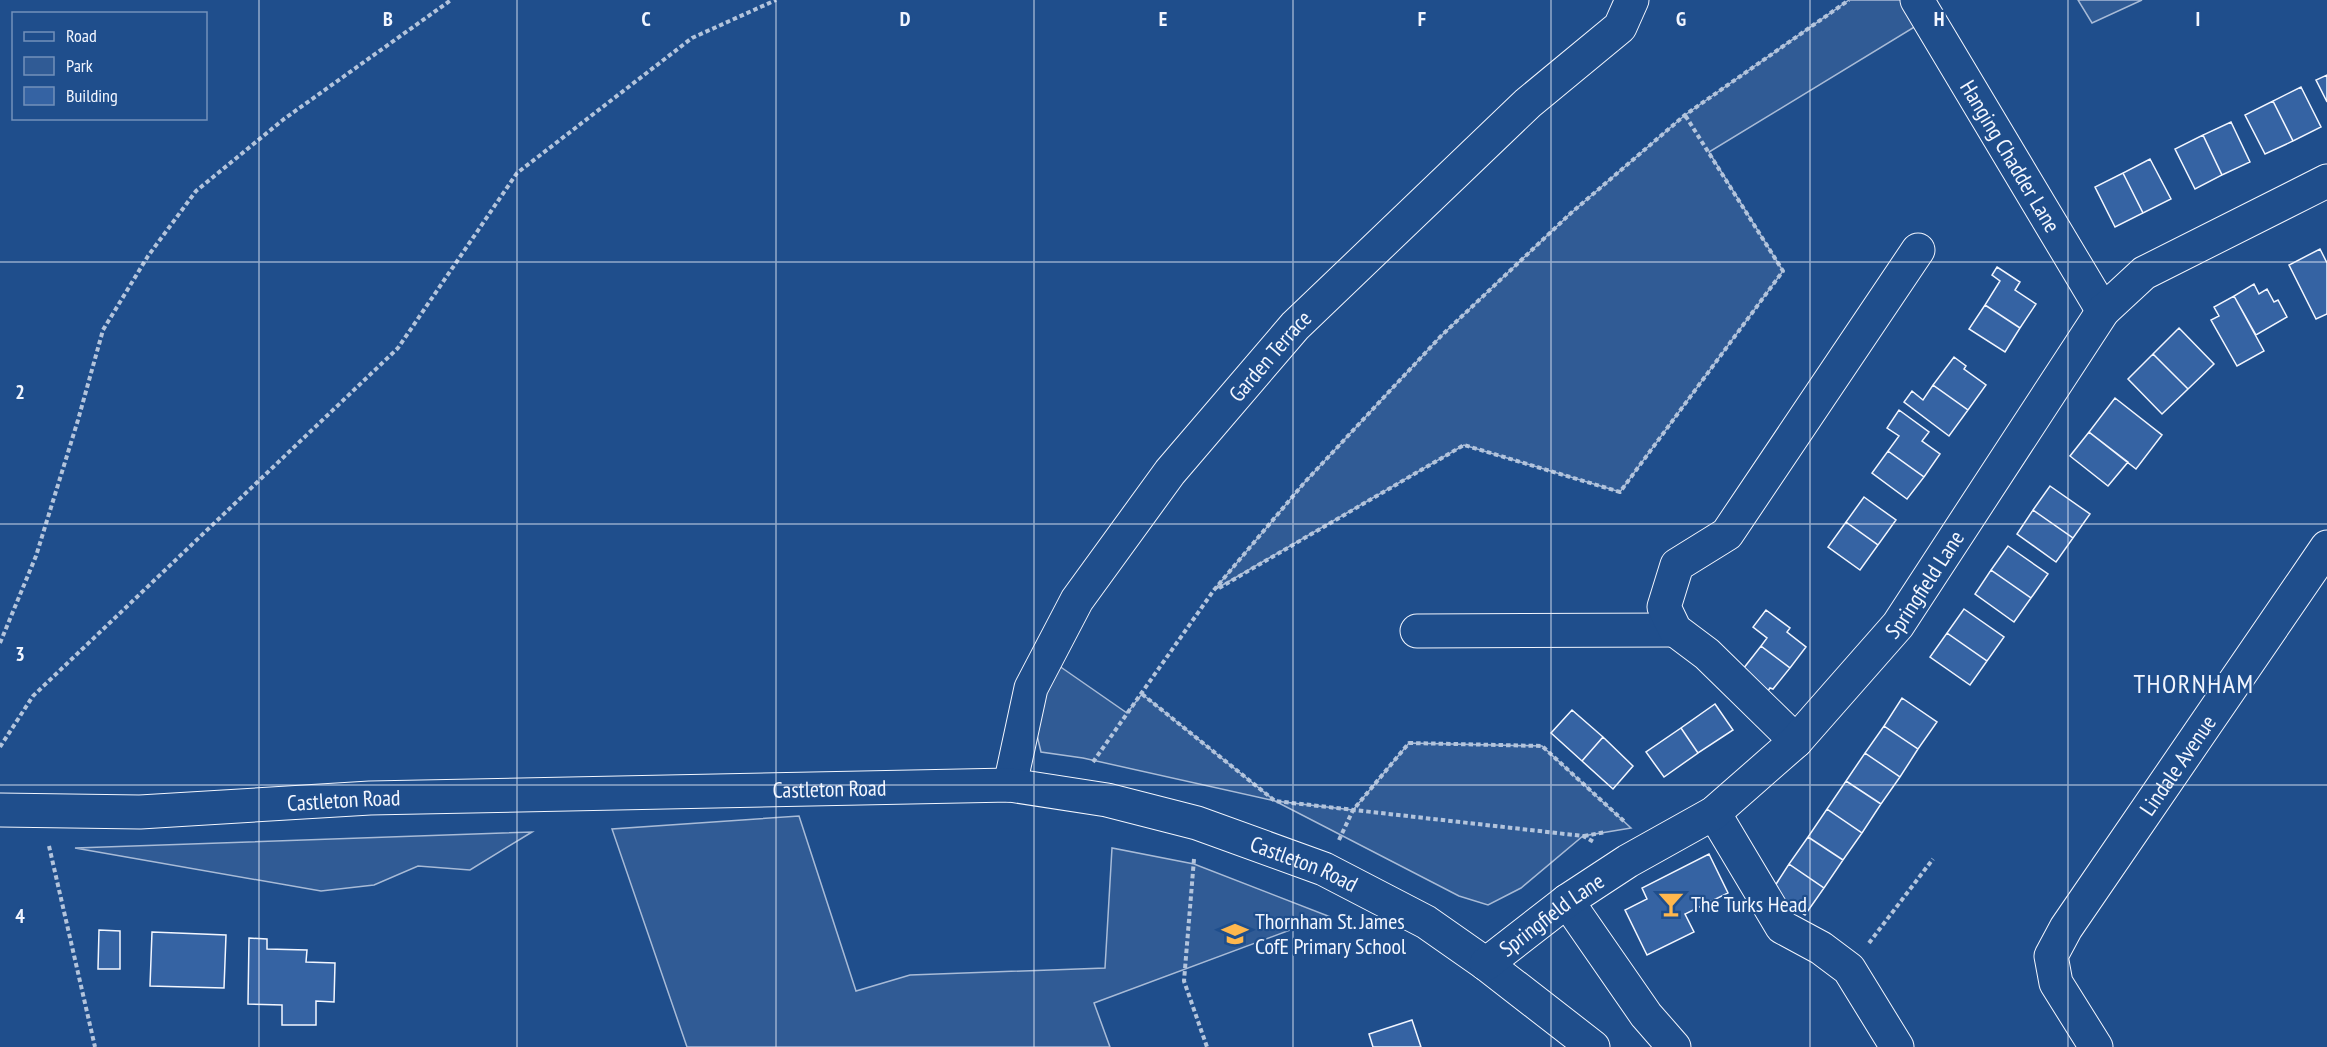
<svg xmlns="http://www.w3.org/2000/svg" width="2327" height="1047" font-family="'PT Sans Narrow',sans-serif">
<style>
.green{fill:#305b95;stroke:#a8bbd7;stroke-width:1.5}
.building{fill:#3563a3;stroke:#f2f6ff;stroke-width:1.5}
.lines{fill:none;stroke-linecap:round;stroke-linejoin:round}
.minor-casing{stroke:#f2f6ff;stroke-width:35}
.path{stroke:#b3c4dc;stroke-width:4;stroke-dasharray:4.5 3;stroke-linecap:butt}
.minor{stroke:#1f4e8c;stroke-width:33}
.grid{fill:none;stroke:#f2f6ff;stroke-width:1.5;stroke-opacity:0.55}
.labels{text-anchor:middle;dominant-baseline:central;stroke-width:4.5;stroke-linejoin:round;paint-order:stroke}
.street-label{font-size:22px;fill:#f2f6ff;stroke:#1f4e8c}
.poi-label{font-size:22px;fill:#f2f6ff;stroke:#1f4e8c;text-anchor:start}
.quarter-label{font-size:26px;letter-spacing:1.5px;fill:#f2f6ff;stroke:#1f4e8c}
.grid-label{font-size:20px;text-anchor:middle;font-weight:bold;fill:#f2f6ff;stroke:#1f4e8c;stroke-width:4.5;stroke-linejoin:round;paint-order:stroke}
</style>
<rect width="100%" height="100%" fill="#1f4e8c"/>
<path class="green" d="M1849,0H1906L1921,23L1709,152L1783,271L1620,492L1464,445L1214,590L1304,483L1441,336L1571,213L1685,115Z
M2078,0H2142L2092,23Z
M1052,661L1127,713L1142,694L1275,801L1353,810L1409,743L1542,746L1631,828L1583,836L1521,888L1488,905L1459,896L1275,801L1083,758L1041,752L1034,723Z
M799,816L856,991L910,975L1105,968L1112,848L1194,864L1328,916L1094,1003L1110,1047H687L612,829Z
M532,832L470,870L418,866L374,885L321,891L75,848Z"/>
<path class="building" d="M2327,75V102L2316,80Z
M2301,87L2321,127L2293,141L2273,101Z
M2273,101L2293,141L2265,154L2245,115Z
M2231,122L2250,162L2222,175L2203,135Z
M2203,135L2222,175L2195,189L2175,149Z
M2150,159L2171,199L2143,213L2123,173Z
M2123,173L2143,213L2115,227L2095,187Z
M2320,249L2327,263V314L2316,319L2289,265Z
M1997,267L2020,282L2015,290L2036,304L2020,328L1985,305L2000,281L1992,275Z
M2254,284L2259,294L2267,289L2274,302L2278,300L2287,317L2256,335L2234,296Z
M2234,296L2264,351L2237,366L2211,320L2219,316L2214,307Z
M1985,305L2020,328L2005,352L1969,329Z
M2179,328L2214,364L2188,389L2153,354Z
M2153,354L2188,389L2162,414L2128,379Z
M1954,357L1966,366L1964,369L1986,385L1968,410L1933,385Z
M1933,385L1968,410L1949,436L1904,402L1912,391L1923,400Z
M2115,398L2162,435L2136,469L2089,432Z
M1899,410L1929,432L1922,441L1940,454L1924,477L1888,451L1899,436L1887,428Z
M2089,432L2128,462L2108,486L2070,456Z
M1888,451L1924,477L1907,499L1872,473Z
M2050,486L2090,514L2073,538L2033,510Z
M1864,497L1896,520L1878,545L1846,522Z
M2033,510L2073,538L2056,562L2017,534Z
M1846,522L1878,545L1860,570L1828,547Z
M2008,546L2048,574L2031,598L1991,570Z
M1991,570L2031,598L2014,622L1975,594Z
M1964,609L2004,637L1987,661L1947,633Z
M1766,610L1790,628L1787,632L1806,647L1790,668L1761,646L1767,638L1753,627Z
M1947,633L1987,661L1970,685L1930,657Z
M1761,646L1790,668L1773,689L1770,688L1762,699L1736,678Z
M1902,698L1937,722L1918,749L1884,726Z
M1715,704L1733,730L1698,753L1681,728Z
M1572,710L1603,737L1582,761L1551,733Z
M1884,726L1918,749L1900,777L1865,753Z
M1681,728L1698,753L1664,777L1646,752Z
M1603,737L1633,766L1613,789L1582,761Z
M1865,753L1900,777L1881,804L1846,781Z
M1846,781L1881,804L1862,833L1827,809Z
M1827,809L1862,833L1843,860L1808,837Z
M1808,837L1843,860L1824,888L1789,864Z
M1709,854L1728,893L1685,914L1694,932L1647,955L1625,910L1647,899L1642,888Z
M1789,864L1824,888L1805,915L1771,892Z
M99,930L120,931V969H98Z
M152,932L226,935L224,988L150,986Z
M249,938L267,939V949L307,950L306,962L335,963L334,1002L316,1001V1025H282V1005L248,1004Z
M1412,1020L1421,1047H1373L1369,1034Z"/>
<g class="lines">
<g class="minor-casing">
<g id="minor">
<path id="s1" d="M1917,0L2103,311"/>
<path d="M1417,631L1675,630"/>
<path d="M1796,741L1707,654L1675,630L1664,607L1677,565L1727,534L1918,250"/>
<path id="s2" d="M1010,785L1031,688L1077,600L1170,472L1295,326L1528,103L1620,27L1632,0"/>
<path id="s3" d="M0,810L140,812L370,798L1010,785L1107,800L1197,823L1324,869L1426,922L1486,964L1593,1047"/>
<path d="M1714,813L1782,927L1821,948L1849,969L1897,1047"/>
<path d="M1567,901L1646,1015L1674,1047"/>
<path id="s4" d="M1486,964L1567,901L1628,861L1714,813L1796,741L1898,625L2103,311L2144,273L2327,181"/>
<path id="s5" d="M2096,1047L2056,983L2051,956L2066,928L2327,547"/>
</g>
</g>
<path class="path" d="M1219,588L1464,445L1620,492L1783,271L1685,115
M0,643L36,556L78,420L103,330L148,256L196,191L284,119L451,0
M1142,694L1275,801L1583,836L1594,842
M0,747L33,696L398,348L517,173L692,38L776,0
M1093,762L1214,590L1304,483L1441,336L1571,213L1685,115L1849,0
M1584,836L1606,832
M1339,840L1353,810L1409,743L1542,746L1626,823
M49,846L95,1047
M1194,859L1184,981L1207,1047
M1869,943L1933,859"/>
<use href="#minor" class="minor"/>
</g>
<path class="grid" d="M259,0V1047M517,0V1047M776,0V1047M1034,0V1047M1293,0V1047M1551,0V1047M1810,0V1047M2068,0V1047M0,262H2327M0,524H2327M0,785H2327"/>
<defs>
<g id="bar-bare" transform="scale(2.07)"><path d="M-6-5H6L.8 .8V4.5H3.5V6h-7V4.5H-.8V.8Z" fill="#ffb74d" stroke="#1f4e8c" stroke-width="2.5" paint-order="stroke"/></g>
<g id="school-bare" transform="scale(2.07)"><path d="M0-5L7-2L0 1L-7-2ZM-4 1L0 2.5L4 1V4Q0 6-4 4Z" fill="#ffb74d" stroke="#1f4e8c" stroke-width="2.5" paint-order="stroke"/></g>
</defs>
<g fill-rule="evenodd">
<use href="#bar-bare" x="1671" y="904"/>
<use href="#school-bare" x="1235" y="934"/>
</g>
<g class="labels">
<g class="street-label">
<text stroke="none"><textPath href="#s1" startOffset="182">Hanging Chadder Lane</textPath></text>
<text stroke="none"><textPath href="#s2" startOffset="510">Garden Terrace</textPath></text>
<text stroke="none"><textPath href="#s4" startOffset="586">Springfield Lane</textPath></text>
<text stroke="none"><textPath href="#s5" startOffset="332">Lindale Avenue</textPath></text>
<text stroke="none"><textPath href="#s3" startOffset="830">Castleton Road</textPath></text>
<text stroke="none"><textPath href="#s3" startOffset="344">Castleton Road</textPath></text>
<text stroke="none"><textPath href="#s3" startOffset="1316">Castleton Road</textPath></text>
<text stroke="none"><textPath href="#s4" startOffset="82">Springfield Lane</textPath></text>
</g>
<g class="poi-label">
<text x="1691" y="904">The Turks Head</text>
<text x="1255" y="921">Thornham St. James<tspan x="1255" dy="25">CofE Primary School</tspan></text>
</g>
<g class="quarter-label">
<text x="2194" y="683">THORNHAM</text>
</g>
</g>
<g class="grid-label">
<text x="388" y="26">B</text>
<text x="646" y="26">C</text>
<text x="905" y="26">D</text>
<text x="1163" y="26">E</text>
<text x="1422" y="26">F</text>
<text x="1681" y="26">G</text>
<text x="1939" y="26">H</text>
<text x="2198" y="26">I</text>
<text x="20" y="399">2</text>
<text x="20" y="661">3</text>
<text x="20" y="923">4</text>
</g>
<rect x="12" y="12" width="195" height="108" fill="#1f4e8c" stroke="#7391ba" stroke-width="1.5"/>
<rect x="24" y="32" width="30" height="9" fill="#1f4e8c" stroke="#7391ba" stroke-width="1.5"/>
<text x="66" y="42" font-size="18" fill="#f2f6ff">Road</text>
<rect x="24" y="57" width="30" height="18" fill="#305b95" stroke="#7391ba" stroke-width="1.5"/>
<text x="66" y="72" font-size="18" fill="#f2f6ff">Park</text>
<rect x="24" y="87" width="30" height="18" fill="#3563a3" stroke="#7391ba" stroke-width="1.5"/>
<text x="66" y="102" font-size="18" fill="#f2f6ff">Building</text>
</svg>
